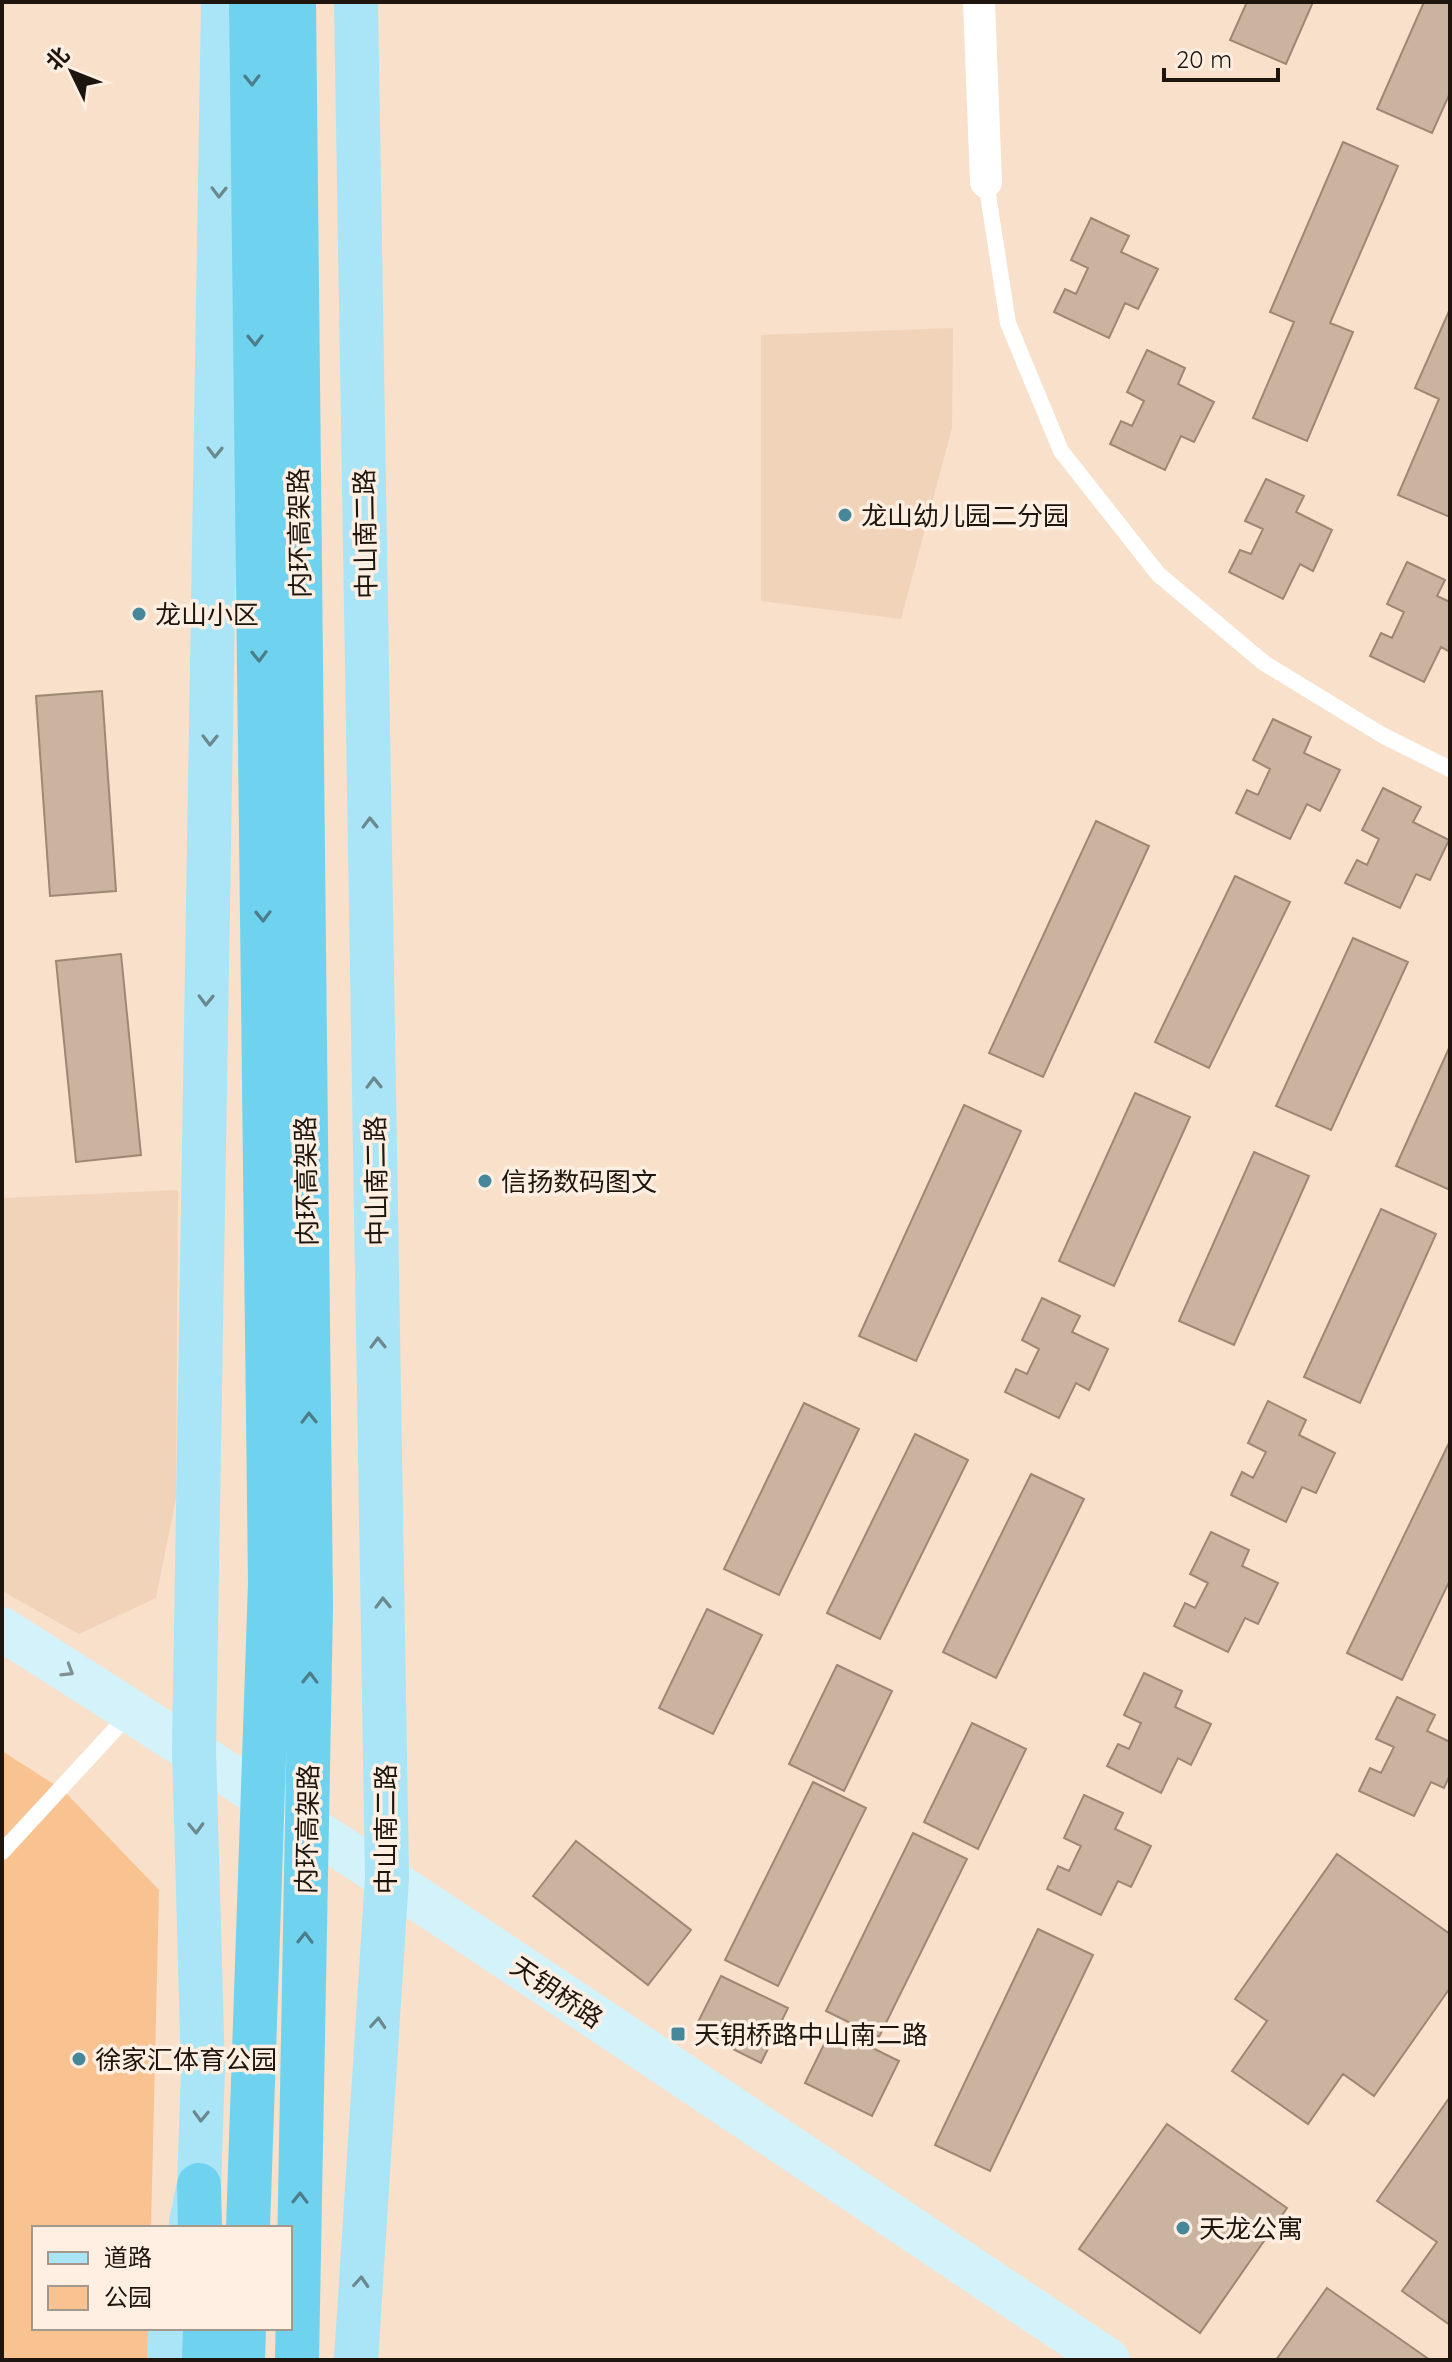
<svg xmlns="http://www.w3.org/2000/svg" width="1452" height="2362" font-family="Quicksand,'Noto Sans SC',sans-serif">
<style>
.built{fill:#f1d3b9}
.park{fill:#f8c391}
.building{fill:#cbb49f;stroke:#9e8874;stroke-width:2}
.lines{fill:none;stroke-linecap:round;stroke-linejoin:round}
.lane{stroke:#fff;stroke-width:16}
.street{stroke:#fff;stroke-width:32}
.secondary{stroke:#d4f2fa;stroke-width:44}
.primary{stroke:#a9e5f6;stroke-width:44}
.highway{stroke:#6fd3f0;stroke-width:44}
.oneway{stroke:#4b7e8a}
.oneway2{stroke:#6a888e}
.oneway3{stroke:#828f90}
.poi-dot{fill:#47879a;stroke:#feefe2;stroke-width:3}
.labels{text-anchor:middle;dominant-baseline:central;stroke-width:7;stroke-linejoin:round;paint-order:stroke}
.poi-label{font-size:26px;fill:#1e160e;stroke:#feefe2;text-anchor:start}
.street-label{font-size:26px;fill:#1e160e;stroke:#feefe2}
</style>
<rect width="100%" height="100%" fill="#f8e0ca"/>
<path class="built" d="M953,328L952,428L901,619L761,601V335Z
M178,1190L176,1498L156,1598L79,1634L2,1591V1198Z"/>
<path class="park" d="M2,1751L63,1790L159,1890L151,2228H34V2328H149L148,2360H2Z"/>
<path class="building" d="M1247,2H1313L1286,64L1230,40Z
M1424,2H1450V93L1432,133L1377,109Z
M1343,142L1398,166L1330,323L1353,332L1307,441L1253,418L1294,322L1270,312Z
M1091,218L1129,236L1121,252L1158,269L1138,309L1125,303L1109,338L1054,312L1065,289L1076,294L1088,268L1071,260Z
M1450,309V517L1398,495L1439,399L1415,388Z
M1147,350L1185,368L1178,384L1214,402L1194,442L1181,436L1165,470L1110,444L1121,421L1132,426L1144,401L1127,392Z
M1266,479L1304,496L1296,512L1332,530L1313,571L1300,564L1283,599L1229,572L1240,550L1251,554L1263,529L1245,521Z
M1407,562L1445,580L1437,596L1450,602V652L1441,647L1424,682L1370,656L1381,633L1392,638L1404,612L1387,604Z
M102,691L116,891L50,896L36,696Z
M1273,719L1311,737L1304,753L1340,770L1320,811L1307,804L1290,839L1236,813L1247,790L1258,795L1270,769L1253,760Z
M1383,788L1421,807L1413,822L1449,840L1430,880L1416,874L1400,908L1345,883L1357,860L1367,865L1379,839L1362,830Z
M1096,821L1149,846L1043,1077L989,1053Z
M1235,876L1290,902L1209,1068L1155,1042Z
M1353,938L1408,962L1331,1130L1276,1106Z
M121,954L141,1155L76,1162L56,961Z
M1450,1046V1190L1396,1166Z
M1135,1093L1190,1117L1114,1286L1059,1261Z
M964,1105L1021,1131L916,1361L859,1336Z
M1254,1152L1309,1176L1234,1345L1179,1321Z
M1381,1209L1436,1234L1360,1403L1304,1377Z
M1042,1298L1080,1316L1072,1332L1108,1349L1089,1390L1076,1383L1059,1418L1005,1392L1016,1369L1027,1374L1039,1349L1022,1340Z
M1268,1401L1306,1420L1299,1435L1335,1453L1316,1493L1302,1487L1286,1522L1231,1495L1242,1472L1253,1478L1266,1452L1248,1443Z
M804,1403L859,1429L779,1595L724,1569Z
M915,1434L968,1460L880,1639L827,1613Z
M1450,1441V1580L1402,1680L1347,1653Z
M1031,1474L1084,1499L996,1678L943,1652Z
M1211,1532L1249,1550L1242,1566L1278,1583L1258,1624L1245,1618L1228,1652L1174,1626L1185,1603L1195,1608L1208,1583L1190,1574Z
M707,1609L762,1635L713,1734L659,1708Z
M837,1665L892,1691L844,1791L789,1764Z
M1144,1673L1182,1691L1175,1707L1211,1724L1191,1765L1178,1758L1161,1793L1107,1766L1118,1744L1129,1749L1141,1723L1124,1715Z
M1397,1697L1435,1715L1427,1731L1450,1742V1775L1444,1788L1431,1782L1414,1816L1359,1791L1370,1768L1381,1773L1394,1747L1376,1739Z
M972,1723L1026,1749L978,1849L924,1822Z
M813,1782L866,1808L778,1986L725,1960Z
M1084,1795L1123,1813L1115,1829L1151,1846L1131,1887L1118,1881L1101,1915L1047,1889L1058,1866L1069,1871L1081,1846L1064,1838Z
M913,1833L967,1859L879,2037L826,2011Z
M576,1841L691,1930L648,1985L533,1896Z
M1337,1854L1450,1934V1988L1374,2096L1343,2074L1308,2124L1232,2071L1267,2021L1235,1999Z
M1038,1929L1093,1955L990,2171L935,2145Z
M721,1976L788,2008L761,2063L694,2030Z
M832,2028L899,2061L872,2116L805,2083Z
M1450,2097V2325L1402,2291L1437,2242L1377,2201Z
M1167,2124L1287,2208L1200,2333L1079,2249Z
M1327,2288L1430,2360H1276Z"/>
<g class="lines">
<path class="lane" d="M986,182L1008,323L1061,451L1158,574L1264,663L1382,735L1450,769
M2,1852L131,1712"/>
<path class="street" d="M979,2L986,182"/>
<path class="secondary" d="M2,1629C375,1865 740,2115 1108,2360"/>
<path class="primary" d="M356,2L387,1877L356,2360
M191,2222L199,2185L203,2070L194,1750L223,2
M169,2360L170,2328"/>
<path class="highway" d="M294,2L311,1607L297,2360
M199,2185L200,2228
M248,2228L270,1583L251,2
M204,2360L205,2328
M243,2360L244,2328"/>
</g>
<defs><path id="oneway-chevron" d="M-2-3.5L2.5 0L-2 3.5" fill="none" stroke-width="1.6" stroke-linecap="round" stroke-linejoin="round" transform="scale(2)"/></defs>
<g class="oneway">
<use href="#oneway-chevron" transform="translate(252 80) rotate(89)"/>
<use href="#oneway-chevron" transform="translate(255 340) rotate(89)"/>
<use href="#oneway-chevron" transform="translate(259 656) rotate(89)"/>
<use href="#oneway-chevron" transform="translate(263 916) rotate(89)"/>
<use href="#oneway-chevron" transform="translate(309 1418) rotate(-91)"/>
<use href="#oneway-chevron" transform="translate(310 1678) rotate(-89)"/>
<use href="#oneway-chevron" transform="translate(305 1938) rotate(-89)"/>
<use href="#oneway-chevron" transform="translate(300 2198) rotate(-89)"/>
</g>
<g class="oneway2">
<use href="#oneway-chevron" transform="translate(219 192) rotate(91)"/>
<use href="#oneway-chevron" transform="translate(215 452) rotate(91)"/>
<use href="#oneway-chevron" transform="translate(210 740) rotate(91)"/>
<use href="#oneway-chevron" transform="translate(370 823) rotate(-91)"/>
<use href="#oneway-chevron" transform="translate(206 1000) rotate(91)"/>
<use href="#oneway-chevron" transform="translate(374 1083) rotate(-91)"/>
<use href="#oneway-chevron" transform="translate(378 1343) rotate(-91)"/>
<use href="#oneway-chevron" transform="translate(383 1603) rotate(-91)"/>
<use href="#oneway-chevron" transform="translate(196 1828) rotate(88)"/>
<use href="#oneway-chevron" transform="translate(378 2023) rotate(-86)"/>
<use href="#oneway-chevron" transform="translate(201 2116) rotate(92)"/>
<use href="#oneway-chevron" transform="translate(361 2282) rotate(-86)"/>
</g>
<use class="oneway3" href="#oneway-chevron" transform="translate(68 1671) rotate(32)"/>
<g class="poi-dot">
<circle cx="845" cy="515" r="8"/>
<circle cx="139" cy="614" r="8"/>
<circle cx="485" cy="1181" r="8"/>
<rect x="670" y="2026" width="16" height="16" rx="4"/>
<circle cx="79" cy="2059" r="8"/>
<circle cx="1183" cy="2228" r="8"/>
</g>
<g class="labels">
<g class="poi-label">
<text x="861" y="515">龙山幼儿园二分园</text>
<text x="155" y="614">龙山小区</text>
<text x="501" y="1181">信扬数码图文</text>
<text x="694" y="2034">天钥桥路中山南二路</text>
<text x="95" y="2059">徐家汇体育公园</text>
<text x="1199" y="2228">天龙公寓</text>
</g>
<g class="street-label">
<text transform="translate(299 533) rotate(-91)">内环高架路</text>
<text transform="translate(365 534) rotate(-91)">中山南二路</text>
<text transform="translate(306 1181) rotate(-91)">内环高架路</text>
<text transform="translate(376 1181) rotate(-91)">中山南二路</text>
<text transform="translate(307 1829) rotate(-89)">内环高架路</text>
<text transform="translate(385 1829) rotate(-90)">中山南二路</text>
<text transform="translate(557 1992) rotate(34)">天钥桥路</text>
</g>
</g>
<rect width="1452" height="2362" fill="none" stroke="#1e160e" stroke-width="8"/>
<rect x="32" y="2226" width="260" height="104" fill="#feefe2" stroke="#a4988d" stroke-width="2"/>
<rect x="48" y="2252" width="40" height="12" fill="#a9e5f6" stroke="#a4988d" stroke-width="2"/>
<text x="104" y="2266" font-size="24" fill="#1e160e">道路</text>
<rect x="48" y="2286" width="40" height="24" fill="#f8c391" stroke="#a4988d" stroke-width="2"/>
<text x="104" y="2306" font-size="24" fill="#1e160e">公园</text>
<g transform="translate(72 72) rotate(313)" stroke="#feefe2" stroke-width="6" paint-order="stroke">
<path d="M0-6L14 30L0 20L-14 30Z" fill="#1e160e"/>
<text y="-12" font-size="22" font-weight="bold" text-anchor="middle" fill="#1e160e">北</text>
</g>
<path d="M1164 68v12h114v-12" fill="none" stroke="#1e160e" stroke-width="4"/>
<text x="1176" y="68" font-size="24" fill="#1e160e" stroke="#feefe2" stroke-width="6" paint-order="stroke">20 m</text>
</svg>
